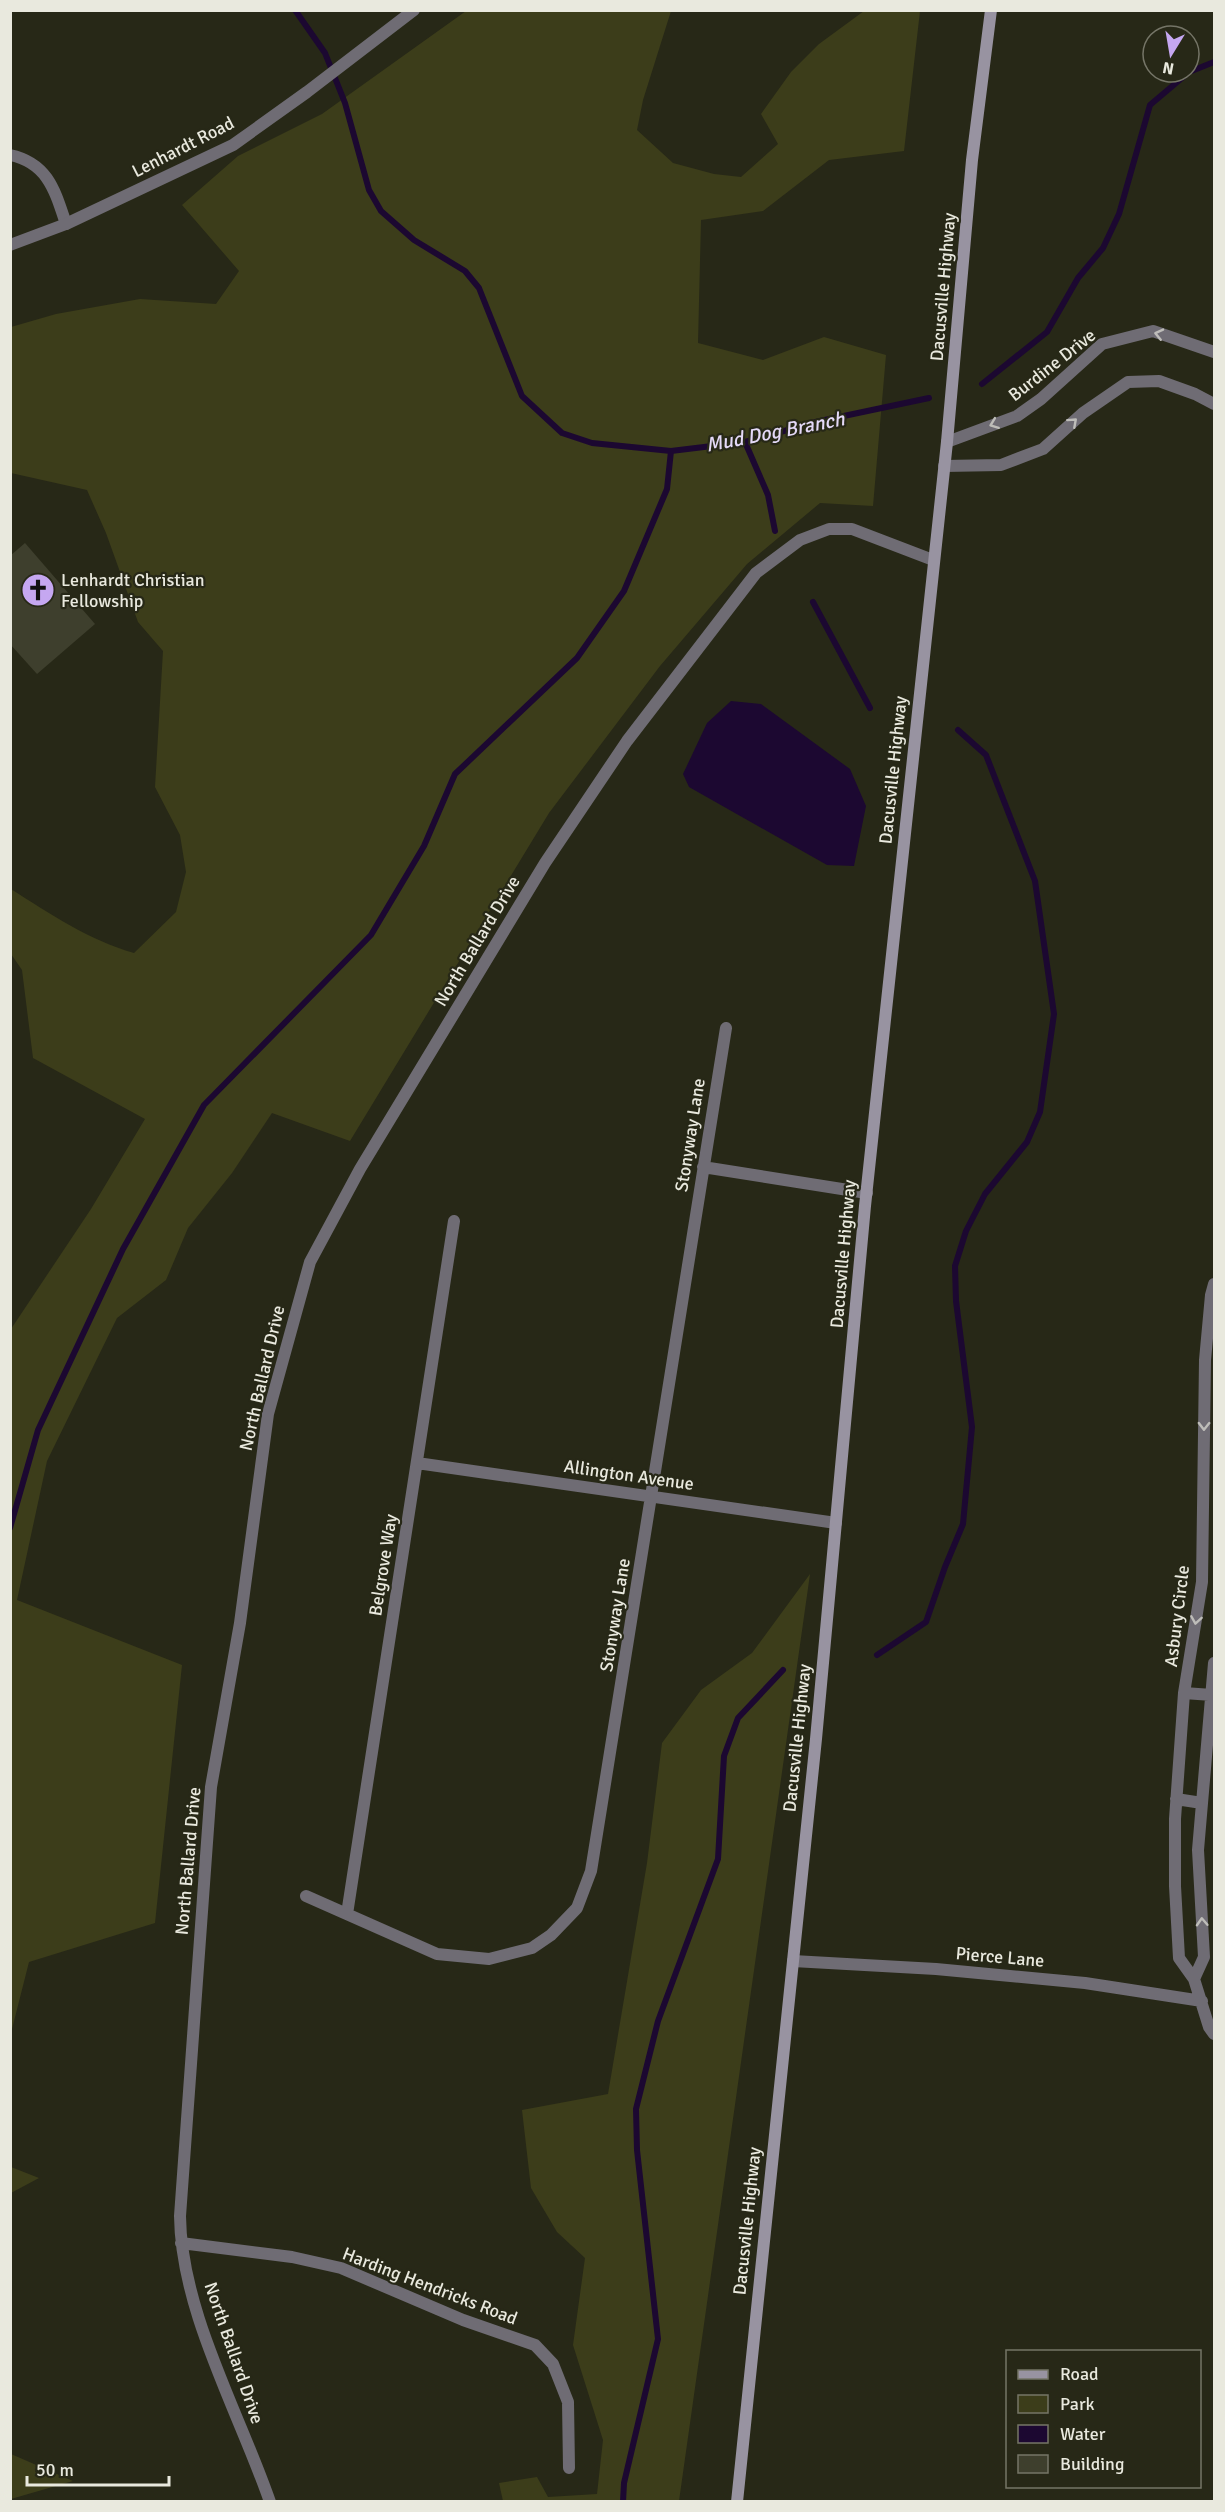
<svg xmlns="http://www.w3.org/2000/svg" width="1225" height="2512" font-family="Signika,sans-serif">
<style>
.green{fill:#3c3d1a}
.water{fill:#1c0831}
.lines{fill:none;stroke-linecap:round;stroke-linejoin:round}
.stream{stroke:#1c0831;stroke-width:6}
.building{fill:#3e3f2d}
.minor{stroke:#6f6c74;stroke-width:12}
.tertiary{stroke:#6f6c74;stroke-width:12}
.secondary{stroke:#9893a1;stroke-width:12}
.oneway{stroke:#bebdb9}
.labels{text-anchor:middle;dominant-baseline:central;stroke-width:4.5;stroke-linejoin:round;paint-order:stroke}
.street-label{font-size:18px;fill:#e9e9de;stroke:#272817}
.poi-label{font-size:18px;fill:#e9e9de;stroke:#272817;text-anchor:start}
.water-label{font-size:20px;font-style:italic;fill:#e4d9f7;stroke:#272817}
</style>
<rect width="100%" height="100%" fill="#272817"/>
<path class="green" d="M466,11H671L643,100L637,130L673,163L714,174L741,177L778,144L761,114L791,72L819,44L864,11H920L904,151L829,160L763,211L701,220L698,343L763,360L824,337L886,355L873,506L820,503L747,564L660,666L549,813L350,1141L272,1113L232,1173L188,1228L166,1280L117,1318L47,1461L17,1600L182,1665L155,1923L29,1962L11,2033V1329L91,1209L145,1119L33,1058L22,970L11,954V889C50,914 89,940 134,953L176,912L186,872L180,835L155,787L163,651L138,622L106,533L87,490L11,473V327L56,314L140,299L216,304L239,271L182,205L238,156L322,114Z
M810,1574L679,2501H503L499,2483L537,2477L548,2497L597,2494L603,2440L573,2345L585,2258L557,2232L531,2188L522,2110L608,2094L647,1863L662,1743L701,1690L752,1653Z
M11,2167L39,2178L11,2193Z
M11,2454L73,2481L11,2499Z"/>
<path class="water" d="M731,701L761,704L850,769L866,806L854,866L827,865L689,787L683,774L707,723Z"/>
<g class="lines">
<path class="stream" d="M295,10L325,53L345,103L369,190L381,211L414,240L465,271L479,288L522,396L562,433L592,443L671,451L745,442L820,421L929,398
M1189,72L1214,62
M982,384L1047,332L1078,278L1103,248L1119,214L1150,105L1189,72
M745,442L768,495L775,531
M813,602L870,708
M10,1528L38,1430L123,1249L204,1105L371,935L424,846L455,774L577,658L624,591L667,489L671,451
M877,1655L926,1622L945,1567L963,1524L972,1427L956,1301L955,1266L966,1231L985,1194L1027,1142L1040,1112L1054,1014L1035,881L986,755L958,730
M623,2502L624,2483L658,2339L637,2150L636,2109L658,2021L718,1859L724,1756L738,1718L783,1670"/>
</g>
<path class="building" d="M25,543L95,624L37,674L10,644V556Z"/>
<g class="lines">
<path class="minor" d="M10,155C48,163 55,191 66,224
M947,442L1017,416L1041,399L1102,344L1153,331L1214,352
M944,466L1001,465L1043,449L1083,413L1128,382L1159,381L1195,394L1214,404
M703,1167L867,1193
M1214,1284L1211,1295L1205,1360L1202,1582L1184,1693L1175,1819V1886L1179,1958L1194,1979L1209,2027L1214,2034
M417,1463L836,1523
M1184,1693L1212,1695
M1176,1799L1202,1803
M306,1896L437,1954L489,1959L532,1948L551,1935L577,1908L591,1871L726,1028
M347,1914L454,1221
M793,1961L936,1969L1085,1983L1202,2001
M1194,1979L1204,1957L1198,1850L1214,1663
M181,2243L292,2257L341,2268L463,2320L535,2345L553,2364L568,2402L569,2468
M270,2502C239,2412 181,2311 180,2216L211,1787L240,1623L268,1414L310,1262L360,1169L545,863L627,741L756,573L800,540L829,529H852L933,560"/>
<path class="tertiary" d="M10,245L66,224L233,145L307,92L414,10"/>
<path class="secondary" d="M737,2502L816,1739L865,1206L947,442L972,160L991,10"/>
</g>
<defs><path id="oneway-chevron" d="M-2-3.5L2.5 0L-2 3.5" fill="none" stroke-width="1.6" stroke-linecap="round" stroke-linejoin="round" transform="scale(1.5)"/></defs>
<g class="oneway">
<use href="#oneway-chevron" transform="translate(1159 334) rotate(-167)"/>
<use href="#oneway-chevron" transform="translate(1073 422) rotate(-42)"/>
<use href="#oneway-chevron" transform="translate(994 424) rotate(159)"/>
<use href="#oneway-chevron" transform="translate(1204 1426) rotate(91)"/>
<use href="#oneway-chevron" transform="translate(1196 1620) rotate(99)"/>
<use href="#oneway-chevron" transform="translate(1202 1922) rotate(-93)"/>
</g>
<defs>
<g id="church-disc" transform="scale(1.725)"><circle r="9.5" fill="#c5a7f1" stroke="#272817"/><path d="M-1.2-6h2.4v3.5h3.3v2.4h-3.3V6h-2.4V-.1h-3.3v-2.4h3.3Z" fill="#111"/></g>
</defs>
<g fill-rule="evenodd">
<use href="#church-disc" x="38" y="590"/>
</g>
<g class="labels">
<g class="street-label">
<text transform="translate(183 147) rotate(-27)">Lenhardt Road</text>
<text transform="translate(943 287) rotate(-85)">Dacusville Highway</text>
<text transform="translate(1052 365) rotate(-38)">Burdine Drive</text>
<text transform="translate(893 770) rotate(-84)">Dacusville Highway</text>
<text transform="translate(477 941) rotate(-59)">North Ballard Drive</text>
<text transform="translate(690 1135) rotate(-81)">Stonyway Lane</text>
<text transform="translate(843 1254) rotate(-85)">Dacusville Highway</text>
<text transform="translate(262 1378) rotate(-77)">North Ballard Drive</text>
<text transform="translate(629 1475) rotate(8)">Allington Avenue</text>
<text transform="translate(383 1565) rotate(-81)">Belgrove Way</text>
<text transform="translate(615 1615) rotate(-81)">Stonyway Lane</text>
<text transform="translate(1177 1616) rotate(-83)">Asbury Circle</text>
<text transform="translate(797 1738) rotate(-84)">Dacusville Highway</text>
<text transform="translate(188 1861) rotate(-85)">North Ballard Drive</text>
<text transform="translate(1000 1957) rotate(5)">Pierce Lane</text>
<text transform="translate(747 2221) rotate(-84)">Dacusville Highway</text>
<text transform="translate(430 2286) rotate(21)">Harding Hendricks Road</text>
<text transform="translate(234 2353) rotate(71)">North Ballard Drive</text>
</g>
<g class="poi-label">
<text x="61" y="580">Lenhardt Christian<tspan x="61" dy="21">Fellowship</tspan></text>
</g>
<g class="water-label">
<text transform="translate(775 432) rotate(-11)">Mud Dog Branch</text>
</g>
</g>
<rect width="1225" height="2512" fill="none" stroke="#e9e9de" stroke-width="24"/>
<rect x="1006" y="2350" width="195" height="138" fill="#272817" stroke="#757567" stroke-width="1.5"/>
<rect x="1018" y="2370" width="30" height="9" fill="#9893a1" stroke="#757567" stroke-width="1.5"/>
<text x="1060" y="2380" font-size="18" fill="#e9e9de">Road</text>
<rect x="1018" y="2395" width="30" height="18" fill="#3c3d1a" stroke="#757567" stroke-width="1.5"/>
<text x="1060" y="2410" font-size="18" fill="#e9e9de">Park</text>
<rect x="1018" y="2425" width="30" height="18" fill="#1c0831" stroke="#757567" stroke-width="1.5"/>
<text x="1060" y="2440" font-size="18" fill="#e9e9de">Water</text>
<rect x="1018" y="2455" width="30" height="18" fill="#3e3f2d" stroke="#757567" stroke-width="1.5"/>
<text x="1060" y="2470" font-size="18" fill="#e9e9de">Building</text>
<g transform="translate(1171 54) rotate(191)"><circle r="28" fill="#272817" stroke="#757567" stroke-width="1.5"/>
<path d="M0-4.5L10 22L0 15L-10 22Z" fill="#c5a7f1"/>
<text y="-9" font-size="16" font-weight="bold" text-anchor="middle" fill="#e9e9de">N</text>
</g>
<path d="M27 2476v9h142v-9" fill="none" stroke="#e9e9de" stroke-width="3"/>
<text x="36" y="2476" font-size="18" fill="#e9e9de" stroke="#272817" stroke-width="4.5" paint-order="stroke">50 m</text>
</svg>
